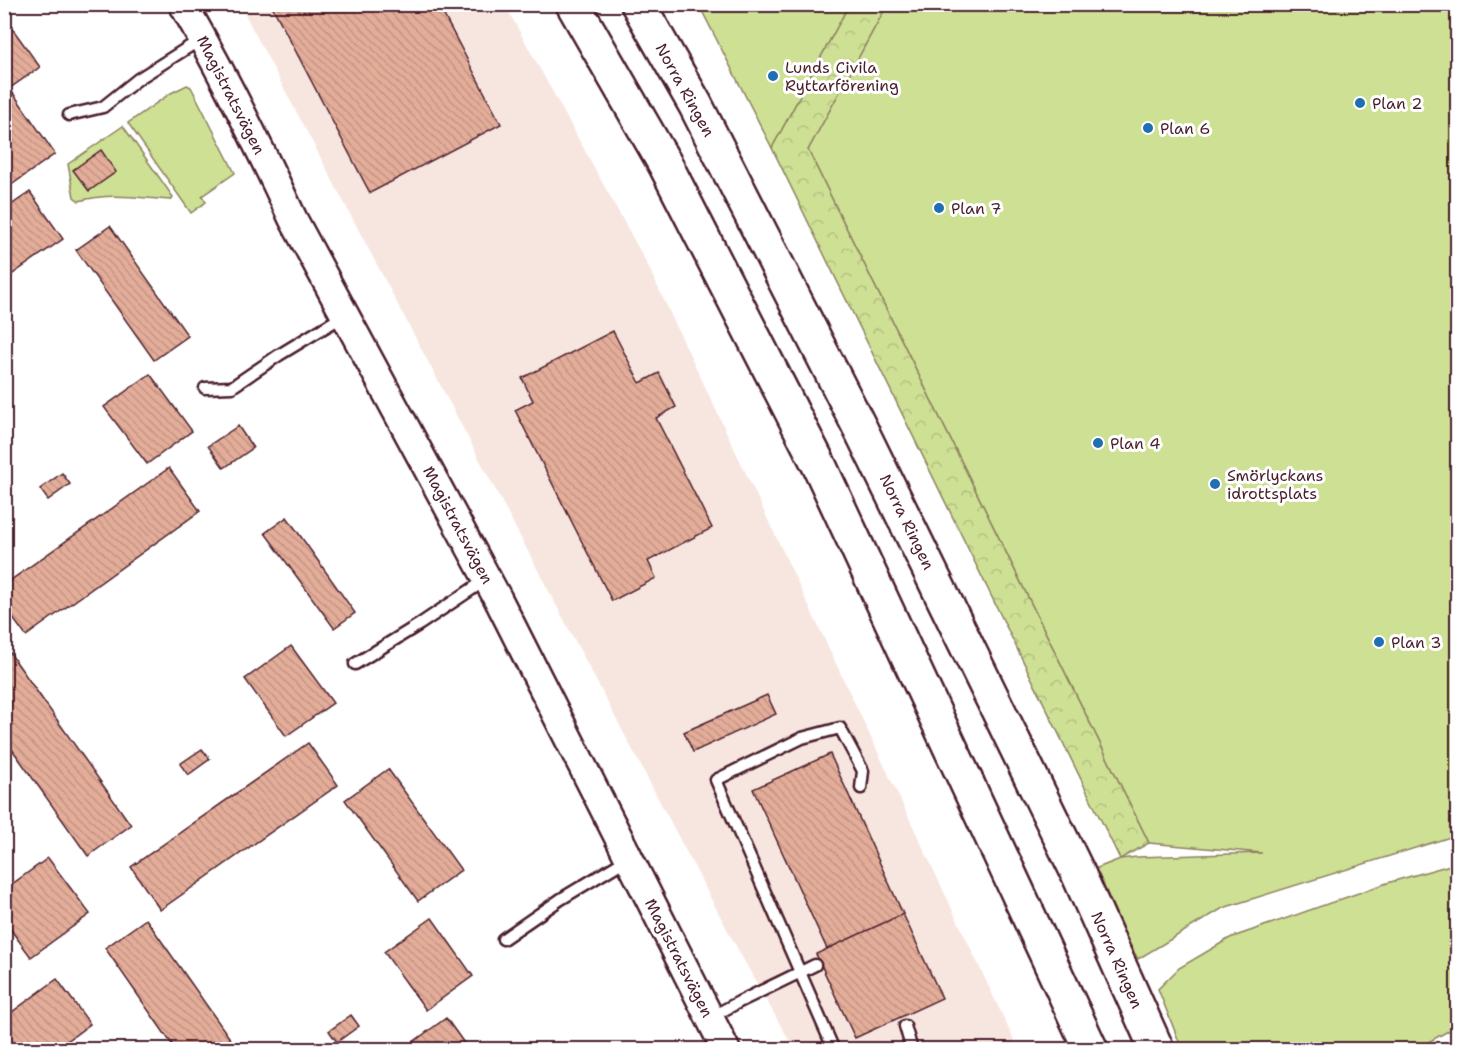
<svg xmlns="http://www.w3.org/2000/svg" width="1462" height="1054" font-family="'Shantell Sans',sans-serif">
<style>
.built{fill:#f7e6e0}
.green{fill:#cee094;stroke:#8c8060;stroke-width:1.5}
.forest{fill:url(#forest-crowns);stroke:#8c8060;stroke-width:1.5}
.building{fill:url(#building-back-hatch);stroke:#4a1f2b;stroke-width:1.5}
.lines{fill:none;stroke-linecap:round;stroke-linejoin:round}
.service-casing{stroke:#4a1f2b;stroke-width:15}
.tertiary-casing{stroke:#4a1f2b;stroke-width:32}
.primary-casing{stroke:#4a1f2b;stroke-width:38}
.service{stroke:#fff;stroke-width:10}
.tertiary{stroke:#fff;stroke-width:27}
.primary{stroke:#fff;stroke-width:33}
.poi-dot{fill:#1f6fb2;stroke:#fff;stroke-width:2}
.labels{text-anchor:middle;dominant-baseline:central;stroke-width:6;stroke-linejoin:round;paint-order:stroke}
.poi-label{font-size:16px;fill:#4a1f2b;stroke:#fff;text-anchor:start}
.street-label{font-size:16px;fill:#4a1f2b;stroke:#fff}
</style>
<defs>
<pattern id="forest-crowns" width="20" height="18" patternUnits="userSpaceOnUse" patternTransform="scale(1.5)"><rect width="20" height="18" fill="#cee094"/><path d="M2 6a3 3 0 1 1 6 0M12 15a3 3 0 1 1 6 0" fill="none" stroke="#b2c080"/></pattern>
<pattern id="building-back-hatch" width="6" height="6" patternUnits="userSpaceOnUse" patternTransform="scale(1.5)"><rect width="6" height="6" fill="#e3ad99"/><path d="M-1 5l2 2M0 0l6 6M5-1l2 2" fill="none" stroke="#c49484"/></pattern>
</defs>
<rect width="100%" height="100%" fill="#fff"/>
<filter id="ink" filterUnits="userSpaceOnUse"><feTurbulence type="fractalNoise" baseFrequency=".0167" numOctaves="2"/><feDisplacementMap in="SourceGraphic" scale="12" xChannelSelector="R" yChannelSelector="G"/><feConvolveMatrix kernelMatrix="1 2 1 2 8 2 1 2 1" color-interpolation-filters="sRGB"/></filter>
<g filter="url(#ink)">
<path class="built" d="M240,5H505L646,262L1015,1042L1010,1049H794L738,950Z"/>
<path class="green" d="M699,5H849L772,148Z
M887,5H1457V835L1223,908L1138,959L1090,871L1120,859L1137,857L1262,853L1149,843L808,150Z
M187,85L191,87L235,173L202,196L206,202L191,213L128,123L171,93Z
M123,126L173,197L171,200C141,198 109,192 79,201L74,197L68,164Z
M1457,863V1026L1416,1049H1182L1158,989L1179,968L1230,938L1387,883Z"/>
<path class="forest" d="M849,5H887L808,150L1149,843L1120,859L772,148Z"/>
<path class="building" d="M271,4H438L501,124L370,193Z
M4,17L40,67L7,90L4,87Z
M13,93L55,154L7,188L4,185V99Z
M101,150L116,172L89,191L73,170Z
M30,192L63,239L4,280V210Z
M110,226L188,336L154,360L76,250Z
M613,331L640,383L659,373L676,407L656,418L712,528L648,561L656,578L612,601L515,410L533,401L522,378Z
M150,374L192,431L147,464L104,407Z
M238,426L253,448L224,468L208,446Z
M169,468L200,511L26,636L4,606V585Z
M62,473L70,484L48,500L40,489Z
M287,517L355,613L334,628L265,533Z
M5,646L131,825L88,856L4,738Z
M291,646L333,703L286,736L245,679Z
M767,695L776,714L693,752L684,732Z
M308,743L338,785L160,910L131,867Z
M202,749L210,759L188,775L180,764Z
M830,754L903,914L827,949L753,789Z
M388,769L461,870L418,901L345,800Z
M48,858L90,914L31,957L4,921V890Z
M903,914L942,998L855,1038L816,954Z
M432,918L473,976L426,1010L384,952Z
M146,919L238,1050H176L105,948Z
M57,979L90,1024L55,1050H4V1018Z
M351,1015L359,1026L337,1042L329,1031Z
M446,1018L469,1050H403L413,1042Z"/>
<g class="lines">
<g class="service-casing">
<path id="service" d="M69,115L103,107L138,79L203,38
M205,388L232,387L279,355L345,315
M355,664L420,624L487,579
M503,939L561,899L629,858
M711,1017L739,1002L815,965
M905,1026L912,1050
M834,1050L716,780L802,738L840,728L863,771L861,788"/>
</g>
<g class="tertiary-casing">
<path id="tertiary" d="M183,4C223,74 259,146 293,219L498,599L726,1050"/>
</g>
<g class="primary-casing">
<path id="primary" d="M573,4L665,164L819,465L1091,1050
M638,4L695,104L862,432L1077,871L1157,1050"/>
</g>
<use href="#service" class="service"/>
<use href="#tertiary" class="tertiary"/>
<use href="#primary" class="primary"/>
</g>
</g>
<g class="poi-dot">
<circle cx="773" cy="76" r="6"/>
<circle cx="1360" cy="103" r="6"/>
<circle cx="1148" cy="128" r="6"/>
<circle cx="939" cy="208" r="6"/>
<circle cx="1098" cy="443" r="6"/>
<circle cx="1215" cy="484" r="6"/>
<circle cx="1379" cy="642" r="6"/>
</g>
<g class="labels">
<g class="poi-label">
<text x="785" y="67">Lunds Civila<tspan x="785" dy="18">Ryttarförening</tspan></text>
<text x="1372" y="103">Plan 2</text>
<text x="1160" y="128">Plan 6</text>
<text x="951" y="208">Plan 7</text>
<text x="1110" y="443">Plan 4</text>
<text x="1227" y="475">Smörlyckans<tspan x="1227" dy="18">idrottsplats</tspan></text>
<text x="1391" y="642">Plan 3</text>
</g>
<g class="street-label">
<text transform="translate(685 90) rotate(61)">Norra Ringen</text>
<text transform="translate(231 95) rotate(63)">Magistratsvägen</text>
<text transform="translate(907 522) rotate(64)">Norra Ringen</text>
<text transform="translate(458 525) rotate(62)">Magistratsvägen</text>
<text transform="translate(679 958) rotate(63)">Magistratsvägen</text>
<text transform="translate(1117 960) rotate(66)">Norra Ringen</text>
</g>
</g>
<rect width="1462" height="1054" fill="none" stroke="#fff" stroke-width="24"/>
<rect x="12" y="12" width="1438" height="1030" fill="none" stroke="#4a1f2b" stroke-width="2" filter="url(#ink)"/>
</svg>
